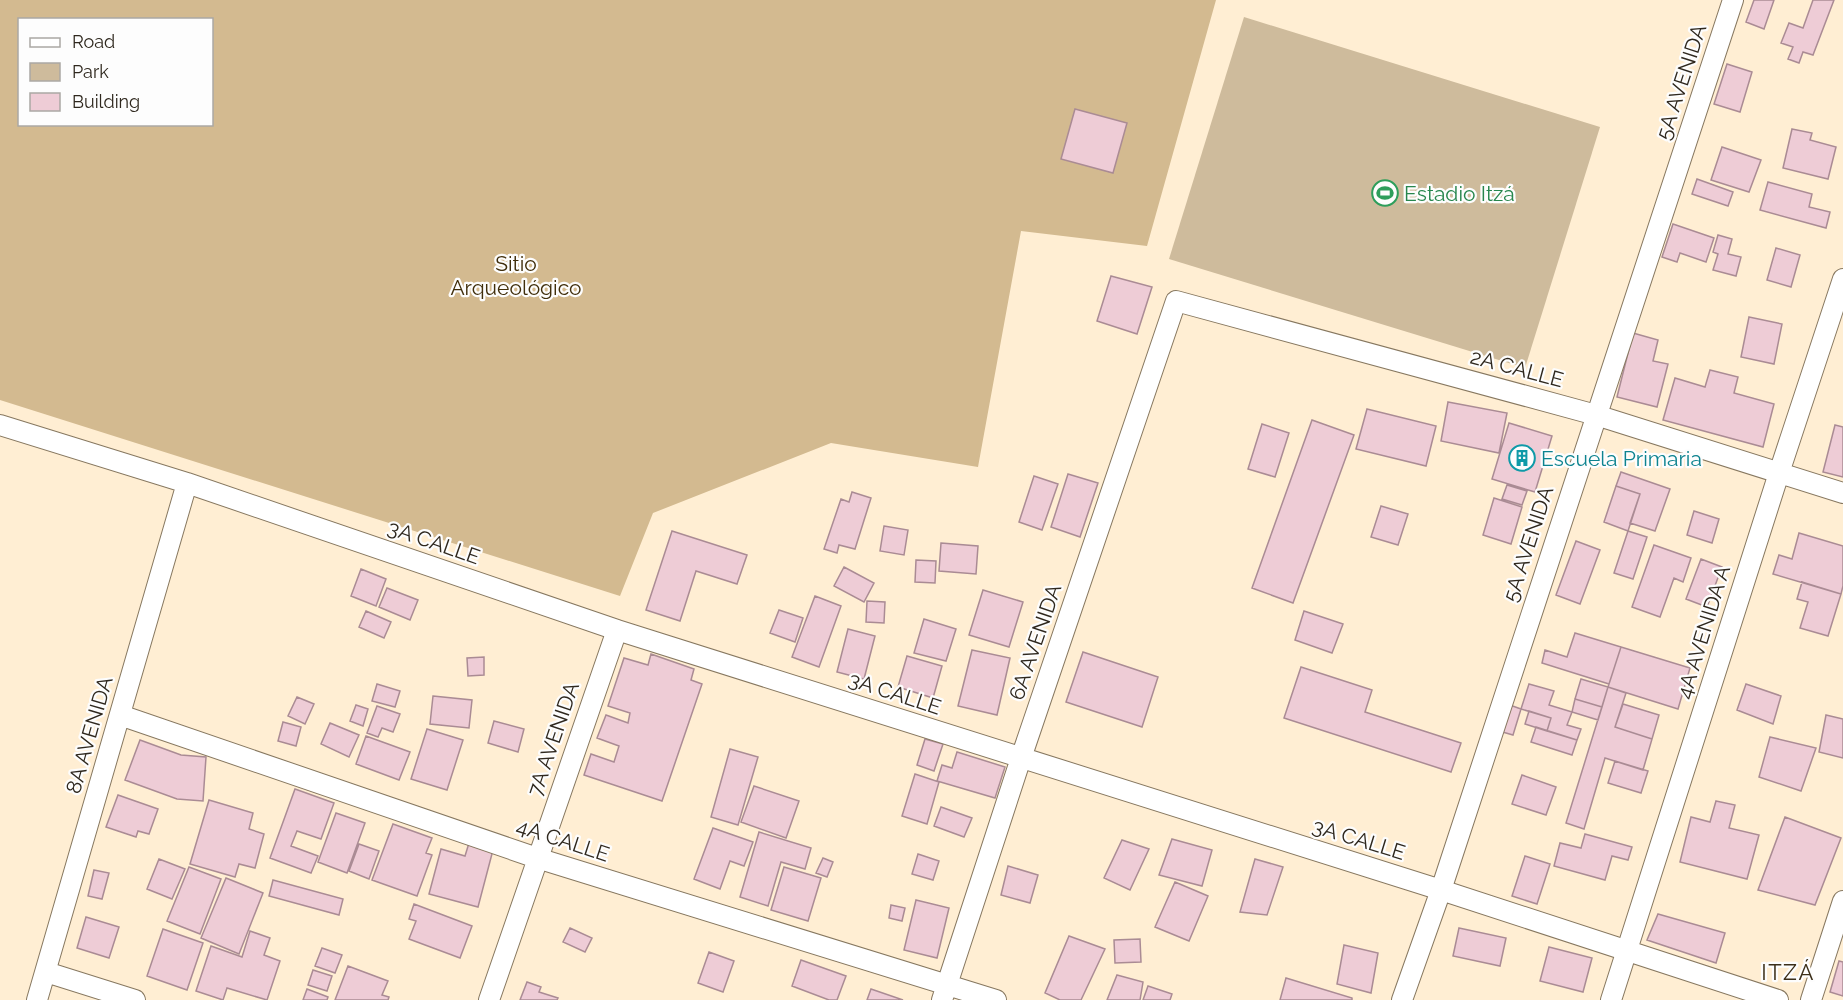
<svg xmlns="http://www.w3.org/2000/svg" width="1843" height="1000" font-family="Raleway,sans-serif">
<style>
.green{fill:#cebb9c}
.forest{fill:#d3ba90;fill-rule:evenodd}
.building{fill:#eeccd6;stroke:#aa8b94;stroke-width:1.5}
.lines{fill:none;stroke-linecap:round;stroke-linejoin:round}
.minor-casing{stroke:#877860;stroke-width:22}
.minor{stroke:#fff;stroke-width:20}
.labels{text-anchor:middle;dominant-baseline:central;stroke-width:4.5;stroke-linejoin:round;paint-order:stroke}
.street-label{font-size:21px;fill:#2f281e;stroke:#fdfdfd}
.leisure-label{font-size:21px;fill:#27864d;stroke:#fdfdfd;text-anchor:start}
.park-label{font-size:21px;fill:#402e0b;stroke:#fdfdfd}
.culture-label{font-size:21px;fill:#0d838f;stroke:#fdfdfd;text-anchor:start}
.neighbourhood-label{font-size:22px;letter-spacing:1.5px;fill:#3c2f19;stroke:#fdfdfd}
</style>
<rect width="100%" height="100%" fill="#ffeed3"/>
<path class="green" d="M1244,17L1600,127L1525,368L1169,259Z"/>
<path class="forest" d="M0,0H1216L1147,246L1021,231L978,467L831,443L653,513L620,596L0,400ZM20,20H212V124H20Z"/>
<path class="building" d="M1754,0H1774L1764,29L1746,22Z
M1813,0H1834L1813,55L1803,52L1799,63L1788,59L1793,47L1781,43L1789,23L1803,28Z
M1727,64L1752,72L1740,112L1714,104Z
M1075,109L1127,123L1113,173L1061,159Z
M1792,129L1812,133L1810,140L1836,147L1828,179L1783,168Z
M1722,147L1761,160L1749,192L1711,180Z
M1697,179L1733,192L1728,206L1692,194Z
M1768,182L1812,194L1809,207L1830,212L1826,228L1760,210Z
M1673,224L1714,238L1706,262L1680,253L1677,262L1662,257Z
M1718,235L1732,239L1728,254L1741,257L1736,276L1713,270L1718,254L1713,252Z
M1776,248L1800,255L1791,287L1767,280Z
M1111,276L1152,287L1137,334L1097,321Z
M1749,317L1782,324L1774,364L1741,357Z
M1633,333L1658,340L1653,361L1668,364L1657,407L1617,397Z
M1710,370L1738,377L1734,393L1774,404L1763,447L1663,420L1675,378L1705,387Z
M1448,402L1507,413L1499,453L1441,441Z
M1367,409L1436,426L1426,466L1356,449Z
M1312,420L1354,435L1293,603L1252,588Z
M1509,423L1552,436L1535,492L1492,479Z
M1262,424L1289,433L1275,477L1248,469Z
M1835,425L1843,427V477L1823,472Z
M1621,472L1670,489L1655,531L1630,523L1640,494L1616,486Z
M1068,474L1098,483L1080,537L1051,527Z
M1034,476L1058,484L1042,530L1019,522Z
M1507,485L1527,491L1522,505L1502,499Z
M1616,486L1640,494L1628,531L1604,522Z
M852,492L871,498L855,549L839,545L837,553L824,549L841,499L849,502Z
M1494,498L1522,507L1511,544L1483,535Z
M1381,506L1408,514L1398,545L1371,537Z
M1694,511L1719,519L1712,543L1687,535Z
M884,526L908,530L904,555L880,551Z
M672,531L747,555L737,584L696,571L680,621L646,610Z
M1628,531L1647,537L1633,579L1614,573Z
M1799,533L1843,546V586L1841,594L1773,574L1779,555L1792,559Z
M1576,541L1600,550L1580,604L1556,595Z
M941,543L978,546L976,574L939,571Z
M1654,545L1691,558L1683,582L1674,578L1660,617L1632,607Z
M1701,559L1722,567L1707,607L1686,599Z
M916,560L936,561L935,583L915,582Z
M844,567L874,583L864,602L834,586Z
M361,569L386,579L376,606L351,596Z
M1802,582L1841,594L1828,636L1800,628L1808,602L1797,599Z
M387,588L418,600L410,620L379,607Z
M983,590L1023,602L1009,647L969,635Z
M815,596L841,606L819,667L792,657Z
M867,601L885,602L884,623L866,622Z
M779,610L803,618L795,642L770,633Z
M366,611L391,622L384,638L359,627Z
M1304,611L1343,624L1332,653L1295,640Z
M924,619L956,629L946,661L914,653Z
M848,629L875,636L864,679L837,672Z
M1575,633L1621,647L1609,684L1542,663L1545,650L1567,657Z
M1621,647L1690,668L1678,709L1608,687Z
M972,650L1010,658L997,715L958,706Z
M1083,652L1158,677L1142,727L1066,702Z
M651,654L694,669L691,680L702,684L662,801L584,775L591,754L614,762L619,746L597,738L606,715L628,723L630,713L608,706L624,658L648,665Z
M907,656L942,666L933,698L898,687Z
M484,657V675L468,676L467,658Z
M1301,667L1372,690L1365,712L1461,743L1451,772L1284,718Z
M1581,679L1608,687L1602,707L1575,699Z
M377,684L400,691L395,707L372,701Z
M1529,684L1554,691L1549,705L1572,712L1567,725L1581,729L1577,740L1547,731L1551,718L1521,709Z
M1746,684L1781,696L1773,724L1737,710Z
M1608,687L1626,693L1615,727L1652,739L1643,770L1605,758L1584,829L1566,823Z
M433,696L472,700L469,728L430,724Z
M297,697L314,704L305,724L288,716Z
M1575,699L1602,707L1598,720L1572,712Z
M1507,704L1521,709L1513,735L1499,731Z
M1623,704L1659,715L1652,739L1615,727Z
M356,705L368,709L363,726L350,721Z
M377,706L400,714L393,732L382,728L378,737L367,733Z
M1529,711L1551,718L1547,731L1525,724Z
M1826,715L1843,719V758L1819,752Z
M494,721L524,729L518,752L488,743Z
M283,722L301,727L296,746L278,741Z
M330,723L359,735L349,757L321,744Z
M1536,727L1577,740L1572,755L1531,742Z
M427,729L463,740L447,790L411,779Z
M366,736L410,752L399,780L356,764Z
M1770,737L1816,748L1801,791L1759,777Z
M925,739L943,744L934,771L917,765Z
M140,740L181,755L206,757L203,801L177,799L125,780Z
M730,749L758,757L738,825L711,817Z
M957,752L1005,767L995,798L937,781L942,765L952,768Z
M1615,761L1648,771L1641,793L1608,783Z
M915,774L939,782L927,824L902,816Z
M1522,775L1556,787L1546,815L1512,804Z
M754,786L799,801L786,838L741,822Z
M295,789L334,803L321,839L297,831L291,846L318,856L311,873L270,858Z
M118,795L158,809L149,834L138,831L136,837L106,827Z
M209,800L253,813L249,829L264,834L255,868L239,864L235,877L190,864Z
M1716,801L1735,805L1729,828L1759,835L1747,879L1680,862L1691,817L1710,822Z
M941,807L972,818L964,837L934,826Z
M336,813L365,823L347,873L318,862Z
M1785,817L1841,838L1815,905L1758,890Z
M393,824L432,838L426,853L432,855L417,896L372,880Z
M713,828L753,842L744,866L730,861L720,889L694,879Z
M759,832L811,848L805,869L781,862L768,906L740,897Z
M1585,834L1632,847L1628,860L1612,856L1605,880L1554,866L1560,843L1581,848Z
M1172,839L1212,850L1202,886L1159,875Z
M1122,840L1149,849L1130,890L1104,878Z
M469,843L493,850L478,907L429,894L441,849L465,856Z
M359,844L379,851L369,879L349,871Z
M918,854L939,861L933,880L912,874Z
M1525,856L1550,864L1537,904L1512,896Z
M823,858L833,862L827,877L816,873Z
M159,859L185,869L172,899L147,889Z
M1255,859L1283,867L1267,915L1240,912Z
M1008,866L1038,875L1030,903L1001,895Z
M189,867L221,879L200,934L167,921Z
M784,867L821,878L808,921L771,910Z
M94,870L109,873L102,899L88,896Z
M226,878L263,893L239,954L201,938Z
M273,880L343,899L339,915L269,896Z
M1175,882L1208,896L1189,941L1155,927Z
M916,900L949,908L937,958L904,950Z
M414,904L472,926L460,958L409,939L416,921L409,919Z
M891,905L905,908L902,921L889,918Z
M1658,914L1725,933L1716,963L1647,940Z
M86,917L119,927L109,958L77,948Z
M570,928L592,938L585,952L563,942Z
M1459,928L1506,938L1500,966L1453,956Z
M163,929L203,943L187,990L147,976Z
M250,931L270,938L264,955L280,961L267,1000L227,988L223,1000L196,991L211,946L242,957Z
M1069,936L1105,949L1081,1000H1060L1045,993Z
M1140,939L1141,962L1115,963L1114,940Z
M1344,945L1378,953L1371,993L1337,984Z
M1549,947L1592,958L1583,992L1540,981Z
M322,948L342,955L335,973L315,966Z
M709,952L734,961L723,992L698,983Z
M801,960L846,976L837,1000H829L792,986Z
M1839,961L1843,962V996L1830,992Z
M348,966L388,981L382,995L389,997L388,1000H335Z
M313,970L332,976L327,991L308,985Z
M1117,975L1143,982L1140,1000H1107Z
M1286,978L1352,998V1000H1280Z
M527,982L541,987L539,992L558,998L557,1000H520Z
M1148,986L1172,994L1170,1000H1143Z
M307,989L328,997L327,1000H303Z
M871,989L903,1000H867Z"/>
<g class="lines">
<g class="minor-casing">
<path id="minor" d="M0,425L187,483L617,630L1441,890L1778,1000
M120,715L537,858L996,1000
M46,972L135,1000
M37,1000L187,483
M489,1000L617,630
M942,1000L1021,758L1176,301L1596,415L1843,493
M1402,1000L1441,890L1733,0
M1611,1000L1779,473L1843,279
M1811,1000L1843,901"/>
</g>
<use href="#minor" class="minor"/>
</g>
<defs>
<g id="stadium-ring" transform="scale(1.35)"><circle r="9.5" fill="#fdfdfd" stroke="#2e9e5b" stroke-width="1.5"/><path d="M0-5a6.5 5 0 1 0 0 10a6.5 5 0 1 0 0-10ZM-3.5-1.8h7v3.6h-7Z" fill="#2e9e5b"/></g>
<g id="building-ring" transform="scale(1.35)"><circle r="9.5" fill="#fdfdfd" stroke="#0f9aa8" stroke-width="1.5"/><path d="M-4-6H4V6H1V3H-1V6H-4ZM-2.5-4.3h1.7v1.8h-1.7ZM.8-4.3h1.7v1.8H.8ZM-2.5-1h1.7V.8h-1.7ZM.8-1h1.7V.8H.8Z" fill="#0f9aa8"/></g>
</defs>
<g fill-rule="evenodd">
<use href="#stadium-ring" x="1385" y="193"/>
<use href="#building-ring" x="1522" y="458"/>
</g>
<g class="labels">
<g class="street-label">
<text transform="translate(1681 82) rotate(-72)">5A AVENIDA</text>
<text transform="translate(1517 368) rotate(15)">2A CALLE</text>
<text transform="translate(434 542) rotate(19)">3A CALLE</text>
<text transform="translate(1528 544) rotate(-72)">5A AVENIDA</text>
<text transform="translate(1703 632) rotate(-73)">4A AVENIDA A</text>
<text transform="translate(1035 642) rotate(-71)">6A AVENIDA</text>
<text transform="translate(895 693) rotate(18)">3A CALLE</text>
<text transform="translate(89 735) rotate(-74)">8A AVENIDA</text>
<text transform="translate(553 739) rotate(-71)">7A AVENIDA</text>
<text transform="translate(1359 839) rotate(17)">3A CALLE</text>
<text transform="translate(563 840) rotate(18)">4A CALLE</text>
</g>
<g class="leisure-label">
<text x="1404" y="193">Estadio Itzá</text>
</g>
<g class="park-label">
<text x="516" y="263">Sitio<tspan x="516" dy="24">Arqueológico</tspan></text>
</g>
<g class="culture-label">
<text x="1541" y="458">Escuela Primaria</text>
</g>
<g class="neighbourhood-label">
<text x="1788" y="972">ITZÁ</text>
</g>
</g>
<rect x="18" y="18" width="195" height="108" fill="#fdfdfd" stroke="#aba8a4" stroke-width="1.5"/>
<rect x="30" y="38" width="30" height="9" fill="#ffffff" stroke="#aba8a4" stroke-width="1.5"/>
<text x="72" y="48" font-size="18" fill="#2f281e">Road</text>
<rect x="30" y="63" width="30" height="18" fill="#cebb9c" stroke="#aba8a4" stroke-width="1.5"/>
<text x="72" y="78" font-size="18" fill="#2f281e">Park</text>
<rect x="30" y="93" width="30" height="18" fill="#eeccd6" stroke="#aba8a4" stroke-width="1.5"/>
<text x="72" y="108" font-size="18" fill="#2f281e">Building</text>
</svg>
